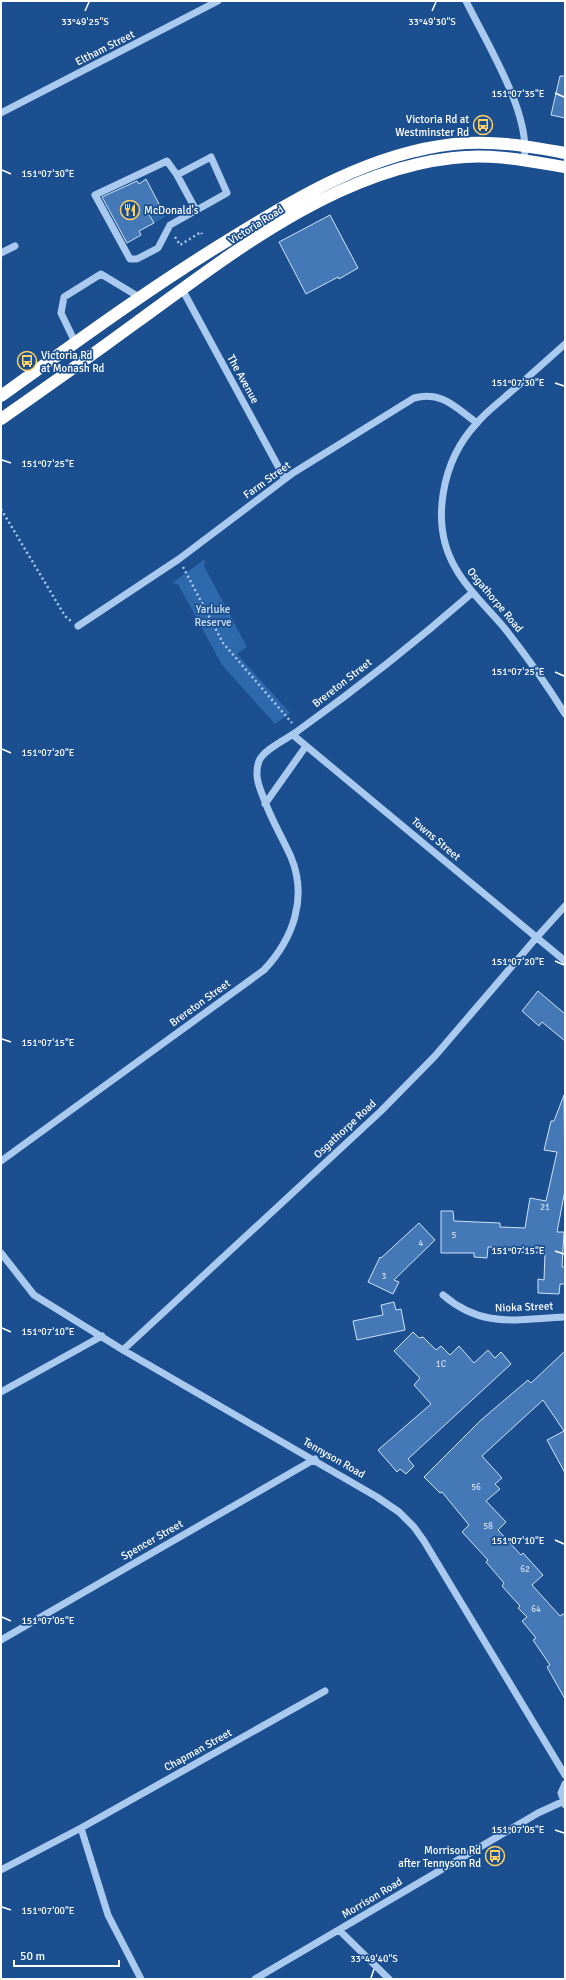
<svg xmlns="http://www.w3.org/2000/svg" width="566" height="1980" font-family="Signika,sans-serif">
<style>
.green{fill:#2e69ad}
.building{fill:#4478b7;stroke:#cfe3fa}
.lines{fill:none;stroke-linecap:round;stroke-linejoin:round}
.path{stroke:#a9c9ee;stroke-width:2.5;stroke-dasharray:2 3;stroke-linecap:butt}
.minor{stroke:#a9c9ee;stroke-width:7}
.highway{stroke:#fff;stroke-width:12}
.ticks{fill:none;stroke:#fff;stroke-width:1.5}
.labels{text-anchor:middle;dominant-baseline:central;stroke-width:3.5;stroke-linejoin:round;paint-order:stroke}
.number-label{font-size:9px;fill:#d0dded}
.street-label{font-size:11px;fill:#fff;stroke:#1b4f8f}
.poi-label{font-size:11px;fill:#fff;stroke:#1b4f8f;text-anchor:end}
.park-label{font-size:11px;fill:#cfe3fa;stroke:#1b4f8f}
.ticks-label{font-size:10px;text-anchor:middle;fill:#fff;stroke:#1b4f8f;stroke-width:3.5;stroke-linejoin:round;paint-order:stroke}
</style>
<rect width="100%" height="100%" fill="#1b4f8f"/>
<path class="green" d="M160,207L165,217L154,223L148,213Z
M205,559L204,566L247,647L237,654L290,713L275,724L222,665L178,584L172,583Z"/>
<path class="building" d="M560,76H565V118L551,115Z
M146,179L160,206L148,213L154,223L139,231L141,235L127,243L102,197L137,181L139,184Z
M330,215L358,268L339,279L338,277L306,294L279,242Z
M538,991L565,1014V1041L542,1022L539,1026L522,1011Z
M564,1095L565,1190L557,1232H564L562,1267H565V1284H560L559,1294L538,1293V1279L544,1280L545,1253L512,1252V1248L488,1247L487,1258L474,1257V1253H441V1211H453L454,1221L500,1223V1227L525,1228L530,1198L546,1201L557,1152L544,1150L551,1121H554Z
M419,1223L435,1240L394,1280L399,1282L393,1294L368,1282L380,1257L381,1258Z
M394,1302L396,1310L401,1309L405,1330L357,1340L353,1321L383,1315L381,1305Z
M413,1332L419,1338L423,1337L436,1350L441,1346L450,1355L459,1346L474,1363L488,1350L495,1358L501,1352L511,1364L408,1459L414,1466L406,1474L400,1469L397,1472L378,1450L431,1404L414,1385L420,1378L394,1351Z
M565,1351V1473L547,1440L564,1431L543,1400L482,1456L502,1478L495,1484L500,1489L486,1501L506,1522L498,1530L521,1555L523,1553L543,1575L532,1585L560,1616L565,1613V1699L547,1667L550,1665L533,1640L536,1638L522,1621L527,1617L518,1608L520,1606L502,1586L504,1583L486,1562L488,1560L462,1532L469,1525L442,1492L440,1493L424,1477L481,1420L528,1380L531,1383Z"/>
<g class="lines">
<path class="path" d="M175,237L180,245L201,232L202,234
M1,509L65,616L71,621
M183,567L223,643L292,723"/>
<path class="minor" d="M466,1C486,42 532,115 524,160
M1,113L218,1
M177,175L167,161L95,195L130,259H137L158,248L170,225L227,193L211,157L177,175L196,210
M1,253L15,246
M182,289L285,479
M75,342L61,313L64,297L101,274L139,297
M565,344C545,362 526,379 506,396C496,405 485,413 477,423C442,460 429,524 456,569C469,592 489,609 506,630C527,657 547,685 565,714
M78,626L179,559L293,473L414,398C442,391 455,407 477,423
M293,735L565,961
M265,804L306,746
M1,1161L264,970C293,939 308,898 291,857C282,837 271,819 264,799C259,787 254,775 259,761C264,749 289,738 299,730C359,687 417,641 472,593
M1,1253L34,1295L123,1350L377,1497L399,1512L414,1527L424,1541L565,1775
M443,1295C483,1329 516,1319 565,1317
M123,1350L381,1111L435,1056L537,937L565,906
M1,1392L102,1336
M1,1640L315,1459
M565,1805L561,1793L565,1784
M81,1828L108,1915L141,1979
M1,1870L81,1828L325,1691
M339,1930L389,1979
M255,1979L538,1813L562,1802"/>
<path class="highway" d="M1,396C76,342 151,287 230,239C299,196 372,153 454,144C492,140 528,146 565,153
M1,419C47,387 92,355 137,322C231,254 335,171 453,158C491,153 528,161 565,167"/>
</g>
<path class="ticks" d="M85,11L89,2M432,11L436,2M555,93L564,97M2,170L11,174M555,383L564,386M2,460L11,463M555,672L564,676M2,749L11,753M555,961L564,965M2,1039L11,1042M555,1251L564,1254M2,1328L11,1332M555,1540L564,1544M2,1617L11,1621M555,1830L564,1833M2,1907L11,1910M371,1978L374,1969"/>
<defs>
<g id="bus-ring" transform="scale(1)"><circle r="9.5" fill="#1b4f8f" stroke="#ffd166" stroke-width="1.5"/><path d="M-5-6H5V4H4V6H2V4H-2V6H-4V4H-5ZM-3.5-4V0h7V-4ZM-3.5 1.2v1.5H-2V1.2ZM2 1.2v1.5H3.5V1.2Z" fill="#ffd166"/></g>
<g id="restaurant-ring" transform="scale(1)"><circle r="9.5" fill="#1b4f8f" stroke="#ffd166" stroke-width="1.5"/><path d="M-5-6h1v4h1v-4h1v4h1v-4h1v5L-1.5 .5V6h-2V.5L-5-1ZM5-6V6H3V1.5H1.5Q1.5-4 5-6Z" fill="#ffd166"/></g>
</defs>
<g fill-rule="evenodd">
<use href="#bus-ring" x="483" y="125"/>
<use href="#restaurant-ring" x="130" y="210"/>
<use href="#bus-ring" x="27" y="361"/>
<use href="#bus-ring" x="495" y="1856"/>
</g>
<g class="labels">
<g class="number-label">
<text x="545" y="1207">21</text>
<text x="454" y="1235">5</text>
<text x="421" y="1243">4</text>
<text x="384" y="1276">3</text>
<text x="441" y="1364">1C</text>
<text x="476" y="1487">56</text>
<text x="488" y="1526">58</text>
<text x="525" y="1569">62</text>
<text x="536" y="1609">64</text>
</g>
<g class="street-label">
<text transform="translate(105 48) rotate(-27)">Eltham Street</text>
<text transform="translate(256 225) rotate(-32)">Victoria Road</text>
<text transform="translate(243 379) rotate(61)">The Avenue</text>
<text transform="translate(267 480) rotate(-36)">Farm Street</text>
<text transform="translate(495 600) rotate(50)">Osgathorpe Road</text>
<text transform="translate(342 683) rotate(-38)">Brereton Street</text>
<text transform="translate(436 839) rotate(40)">Towns Street</text>
<text transform="translate(200 1003) rotate(-36)">Brereton Street</text>
<text transform="translate(345 1129) rotate(-43)">Osgathorpe Road</text>
<text transform="translate(524 1307) rotate(-2)">Nioka Street</text>
<text transform="translate(334 1458) rotate(30)">Tennyson Road</text>
<text transform="translate(152 1540) rotate(-30)">Spencer Street</text>
<text transform="translate(198 1750) rotate(-29)">Chapman Street</text>
<text transform="translate(372 1898) rotate(-31)">Morrison Road</text>
</g>
<g class="poi-label">
<text x="469" y="119">Victoria Rd at<tspan x="469" dy="13">Westminster Rd</tspan></text>
<text x="144" y="210" text-anchor="start">McDonald's</text>
<text x="41" y="355" text-anchor="start">Victoria Rd<tspan x="41" dy="13">at Monash Rd</tspan></text>
<text x="481" y="1850">Morrison Rd<tspan x="481" dy="13">after Tennyson Rd</tspan></text>
</g>
<g class="park-label">
<text x="213" y="609">Yarluke<tspan x="213" dy="13">Reserve</tspan></text>
</g>
</g>
<g class="ticks-label">
<text x="85" y="25">33°49'25"S</text>
<text x="432" y="25">33°49'30"S</text>
<text x="518" y="97">151°07'35"E</text>
<text x="48" y="177">151°07'30"E</text>
<text x="518" y="386">151°07'30"E</text>
<text x="48" y="467">151°07'25"E</text>
<text x="518" y="675">151°07'25"E</text>
<text x="48" y="756">151°07'20"E</text>
<text x="518" y="965">151°07'20"E</text>
<text x="48" y="1046">151°07'15"E</text>
<text x="518" y="1254">151°07'15"E</text>
<text x="48" y="1335">151°07'10"E</text>
<text x="518" y="1544">151°07'10"E</text>
<text x="48" y="1624">151°07'05"E</text>
<text x="518" y="1833">151°07'05"E</text>
<text x="48" y="1914">151°07'00"E</text>
<text x="374" y="1962">33°49'40"S</text>
</g>
<rect width="566" height="1980" fill="none" stroke="#ffffff" stroke-width="4"/>
<path d="M14 1960v6h105v-6" fill="none" stroke="#ffffff" stroke-width="2"/>
<text x="20" y="1960" font-size="12" fill="#ffffff" stroke="#1b4f8f" stroke-width="3" paint-order="stroke">50 m</text>
</svg>
